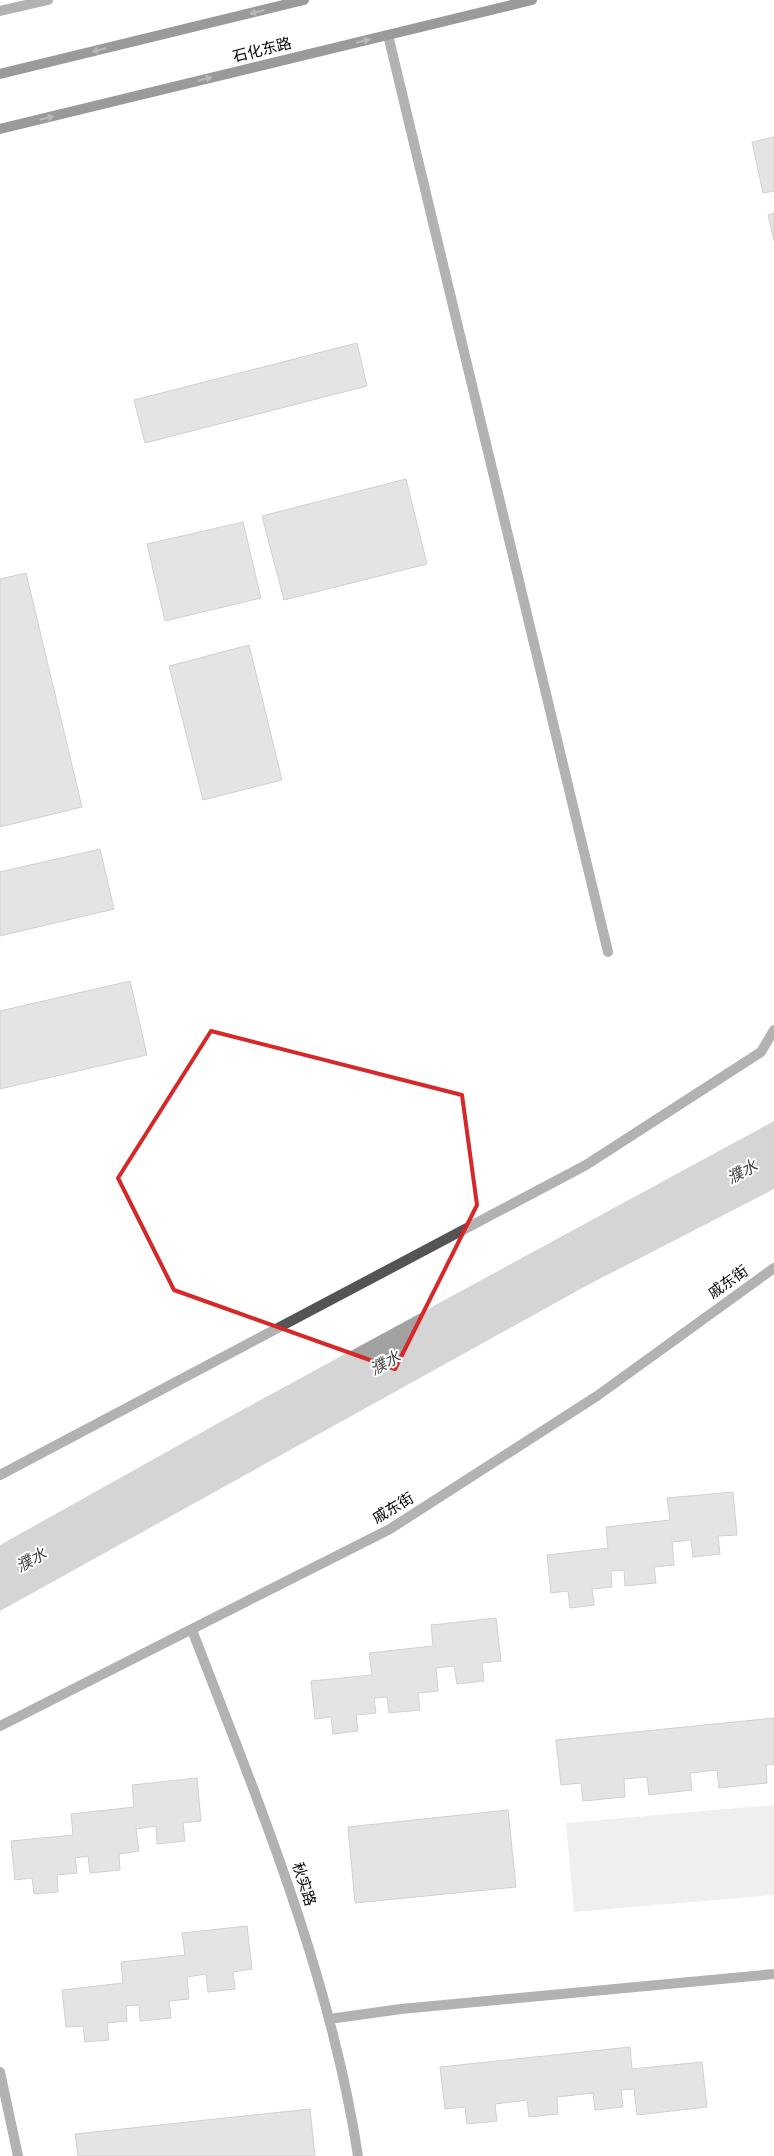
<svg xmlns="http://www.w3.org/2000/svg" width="774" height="2156" font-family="'Fira Sans','Noto Sans SC',sans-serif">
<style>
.green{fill:#dbdbdb}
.water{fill:#a2a2a2}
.building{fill:#c4c4c4;stroke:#989898}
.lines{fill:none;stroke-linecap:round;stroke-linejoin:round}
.service{stroke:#545454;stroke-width:10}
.minor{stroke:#545454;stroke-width:10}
.secondary{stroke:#212121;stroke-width:10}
.oneway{fill:#646464}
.marked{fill:none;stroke:#d62828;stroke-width:4;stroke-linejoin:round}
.labels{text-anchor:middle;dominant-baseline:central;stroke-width:4;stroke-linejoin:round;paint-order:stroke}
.street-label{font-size:15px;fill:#000;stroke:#fff}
.water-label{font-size:16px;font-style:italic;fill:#434343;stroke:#fff}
</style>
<rect width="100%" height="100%" fill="#fff"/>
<path class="green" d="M774,1805V1895L574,1912L566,1823Z"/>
<path class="water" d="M774,1121V1189L584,1287L0,1611V1545L222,1421Z"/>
<path class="building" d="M774,137V191L763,193L752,142Z
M774,213V241L768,215Z
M357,343L367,386L145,443L134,400Z
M406,479L427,564L284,600L262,516Z
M243,522L261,598L165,621L147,544Z
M26,573L82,807L0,827V579Z
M249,645L282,780L203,800L169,666Z
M100,849L114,909L0,936V872Z
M130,981L147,1055L0,1089V1011Z
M733,1492L737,1535L718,1536L720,1554L693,1557L691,1540L672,1542L674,1565L654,1567L656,1583L625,1586L624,1570L611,1571L612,1587L592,1589L594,1605L570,1608L568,1591L551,1593L547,1555L608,1548L606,1527L670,1520L667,1498Z
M496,1618L501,1661L482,1663L484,1681L457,1684L454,1666L436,1668L438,1691L418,1693L420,1710L389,1713L387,1697L374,1698L376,1713L356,1715L358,1731L333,1734L331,1717L315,1719L311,1681L372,1675L369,1653L433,1646L431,1625Z
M774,1718V1764L766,1765L767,1783L719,1788L717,1770L690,1773L692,1790L649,1795L647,1777L624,1779L625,1797L583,1801L581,1783L561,1785L556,1740Z
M197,1778L201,1821L183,1823L185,1841L157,1844L156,1826L136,1829L139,1851L119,1854L120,1870L90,1873L88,1856L75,1858L77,1873L57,1875L58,1892L34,1894L32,1878L15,1880L11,1841L73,1835L71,1814L134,1807L132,1785Z
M508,1810L516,1887L355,1903L348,1827Z
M247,1926L252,1969L233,1972L235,1989L208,1992L206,1974L187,1977L189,1999L169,2001L171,2018L140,2021L139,2005L126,2006L127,2021L107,2023L109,2040L85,2042L83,2026L66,2027L62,1990L123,1983L121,1962L185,1955L182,1933Z
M630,2047L632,2069L702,2062L707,2107L637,2115L634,2089L621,2090L623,2107L595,2110L593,2093L557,2097L558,2114L529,2117L527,2100L495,2104L497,2121L467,2124L465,2107L445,2109L440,2067Z
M310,2109L315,2156H78L75,2134Z"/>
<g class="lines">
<path class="service" d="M0,11L48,0
M0,1475L586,1165L761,1052L774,1030"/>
<path class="minor" d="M388,35L608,952
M192,1630C258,1801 330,1973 358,2156
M0,1726L390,1529L597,1396L774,1268
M329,2019L401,2009L774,1974
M0,2072L18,2156"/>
<path class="secondary" d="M0,74L304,0
M0,129L532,0"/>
</g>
<defs><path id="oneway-solid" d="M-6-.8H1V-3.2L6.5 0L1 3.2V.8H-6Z" transform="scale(1.25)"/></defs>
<g class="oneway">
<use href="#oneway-solid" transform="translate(257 12) rotate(166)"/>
<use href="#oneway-solid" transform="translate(363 41) rotate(-14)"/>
<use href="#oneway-solid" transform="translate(99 50) rotate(166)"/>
<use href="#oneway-solid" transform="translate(205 79) rotate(-14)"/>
<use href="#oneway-solid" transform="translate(47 118) rotate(-14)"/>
</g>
<path d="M0 0H774V2156H0ZM211,1031L462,1095L477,1205L395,1369L174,1290L118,1178Z" fill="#fff" fill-opacity=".55" fill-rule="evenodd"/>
<path class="marked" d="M211,1031L462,1095L477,1205L395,1369L174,1290L118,1178Z"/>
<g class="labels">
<g class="street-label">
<text transform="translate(262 50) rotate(-14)">石化东路</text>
<text transform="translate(728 1282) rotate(-35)">戚东街</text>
<text transform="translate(393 1508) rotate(-31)">戚东街</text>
<text transform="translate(304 1884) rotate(72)">秋实路</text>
</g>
<g class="water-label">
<text transform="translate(742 1172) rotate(-28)">濮水</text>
<text transform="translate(385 1363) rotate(-29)">濮水</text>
<text transform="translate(31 1560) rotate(-29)">濮水</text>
</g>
</g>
</svg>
